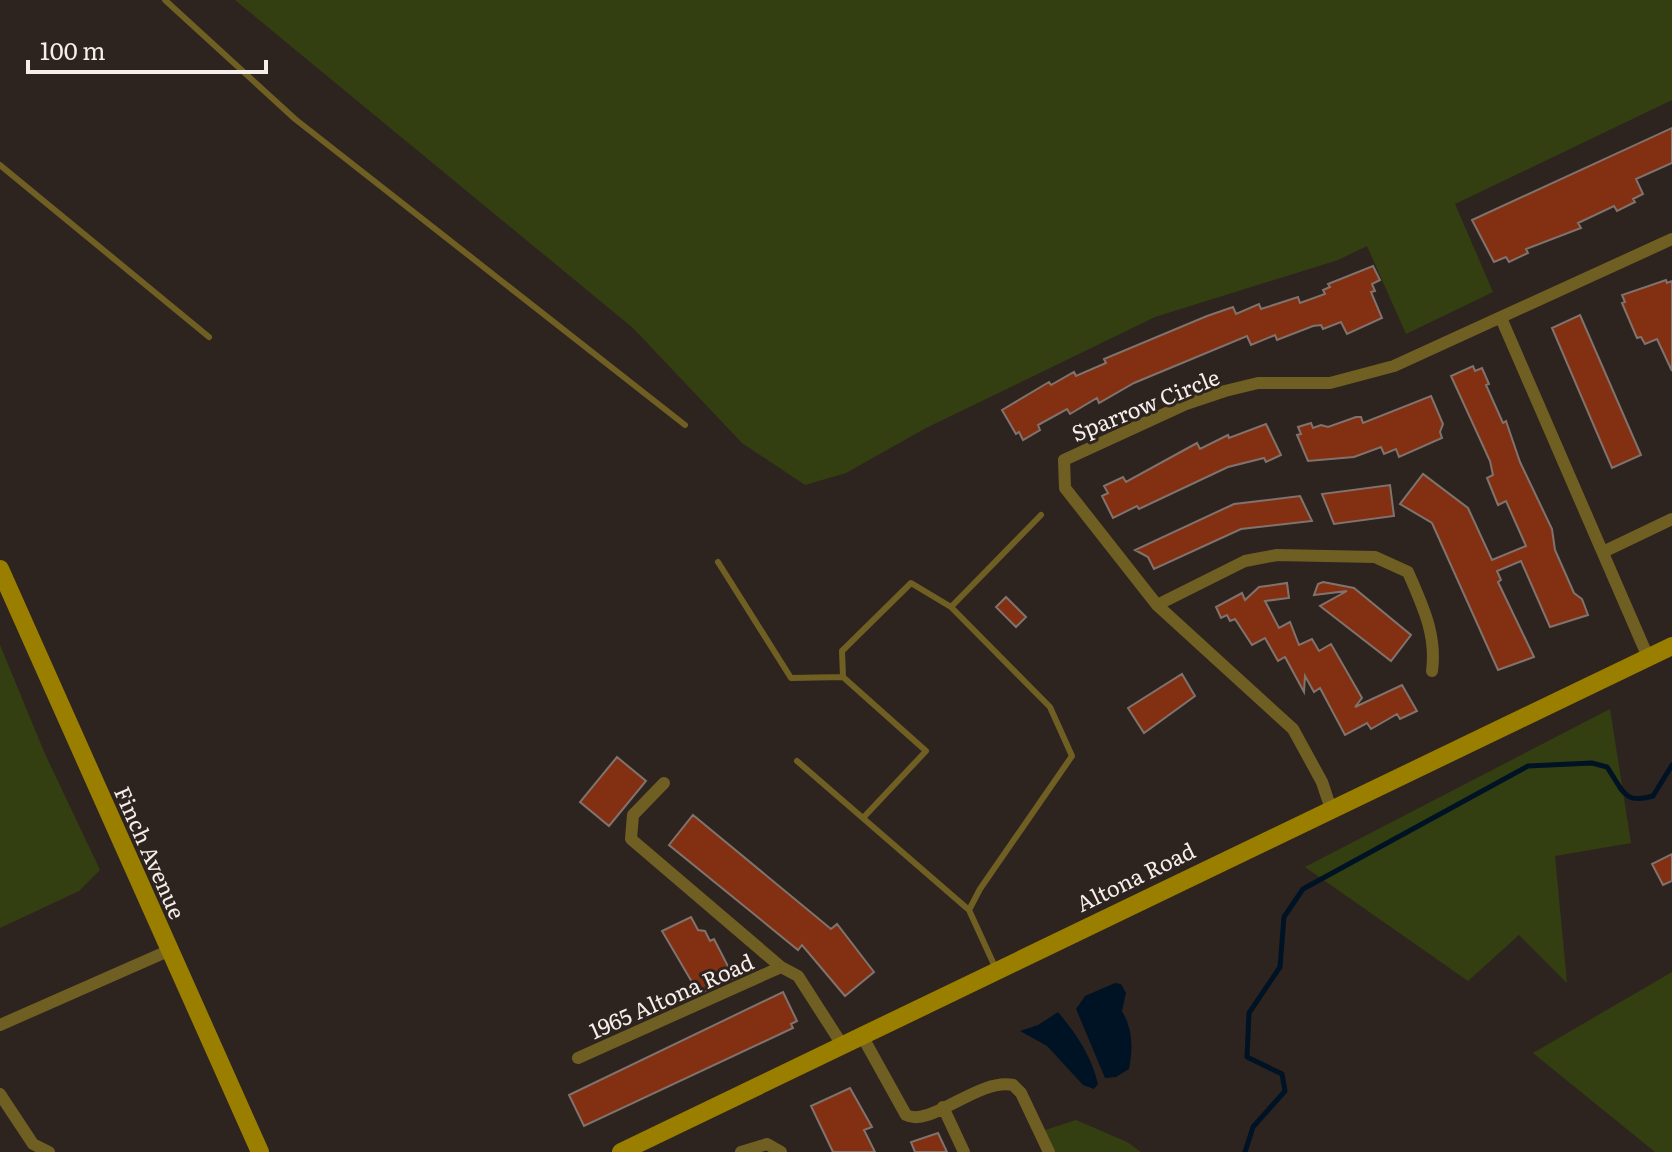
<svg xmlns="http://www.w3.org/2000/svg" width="1672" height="1152" font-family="Literata,serif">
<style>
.green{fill:#343f11}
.water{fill:#001324}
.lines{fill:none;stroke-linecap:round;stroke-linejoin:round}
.stream{stroke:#001324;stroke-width:5}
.building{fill:#833012;stroke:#80736e;stroke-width:2}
.lane{stroke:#705f22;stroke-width:6}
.street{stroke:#705f22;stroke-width:12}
.secondary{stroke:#997e00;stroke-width:18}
.labels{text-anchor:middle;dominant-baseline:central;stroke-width:6;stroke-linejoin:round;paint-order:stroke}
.street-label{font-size:22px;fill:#f5eeeb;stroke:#2e241f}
</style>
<rect width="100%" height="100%" fill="#2e241f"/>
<path class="green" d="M235,0H1672V100L1455,204L1493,292L1406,334L1367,246L1338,260L1155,317L926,428L846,473L805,485L742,443L633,328Z
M0,645L45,754L100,870L79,891L0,928Z
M1610,709L1631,843L1555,856L1567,983L1519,935L1468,981L1305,867Z
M1672,972V1152H1655L1533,1053Z
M1076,1120L1127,1142L1141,1152H1055L1045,1130Z"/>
<path class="water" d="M1115,983L1121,984L1126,993L1122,1011C1133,1030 1133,1048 1129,1069L1116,1077L1105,1078L1076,1009L1085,996Z
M1058,1012C1076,1033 1092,1057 1098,1084L1094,1089L1083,1085L1047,1046L1020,1031L1038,1025Z"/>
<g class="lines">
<path class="stream" d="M1245,1152L1253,1127L1285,1091L1282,1074L1247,1057L1249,1013L1280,967L1284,917L1303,889L1528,766L1592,763L1607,767C1623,790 1623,805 1653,796L1672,765"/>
</g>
<path class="building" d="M1672,128V163L1636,179L1643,194L1633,199L1635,202L1617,211L1614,206L1578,223L1581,228L1526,249L1528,253L1509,262L1506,257L1494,262L1472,220Z
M1373,266L1380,280L1372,284L1375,291L1371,292L1382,318L1347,334L1341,322L1323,329L1321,325L1313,326L1277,340L1275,335L1251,345L1247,336L1134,383L1099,403L1097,398L1070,414L1067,409L1038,425L1040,430L1023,440L1019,432L1016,434L1002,410L1049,382L1051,385L1074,372L1076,376L1106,363L1104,359L1207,316L1233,307L1236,314L1259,304L1261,309L1298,297L1300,303L1325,294L1323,290L1330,287L1328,284Z
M1666,280L1667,283L1672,281V371L1657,339L1645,344L1641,337L1637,338L1622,303L1625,302L1622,295Z
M1580,315L1641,455L1612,468L1552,328Z
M1473,366L1475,371L1482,368L1489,384L1486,385L1503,423L1506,421L1520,462L1552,529L1555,550L1574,593L1582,599L1588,615L1550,627L1521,561L1497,571L1501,580L1498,582L1534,657L1498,670L1432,523L1400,504L1423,474L1468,508L1492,560L1526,546L1506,501L1498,505L1487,478L1493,475L1490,461L1451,376Z
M1431,396L1443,424L1440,432L1442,438L1399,457L1396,449L1384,454L1381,447L1354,457L1308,461L1297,435L1301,434L1298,427L1311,423L1313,428L1321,425L1328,427L1356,417H1361L1363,423Z
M1266,424L1281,455L1266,462L1264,458L1228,467L1139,509L1137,506L1113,518L1102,496L1108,493L1104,486L1123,477L1126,482L1197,443L1200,449L1228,435L1229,438Z
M1390,485L1394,516L1334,524L1322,494Z
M1300,496L1312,521L1241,529L1154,569L1148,557L1135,550L1234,504Z
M1323,582L1354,588L1411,635L1391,661L1320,606L1347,591L1314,595L1318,584Z
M1287,583L1289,598L1265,601L1279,628L1290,622L1299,645L1312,639L1319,651L1331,644L1362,698L1355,707L1402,685L1417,711L1400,719L1397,714L1371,729L1367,723L1345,735L1320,688L1314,692L1305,676L1304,692L1285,657L1278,661L1265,638L1252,645L1235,619L1230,621L1227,615L1221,618L1216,607L1242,593L1245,600L1259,587Z
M1006,597L1026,617L1016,627L996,607Z
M1182,674L1195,696L1144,733L1128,708Z
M617,757L646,781L609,826L580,802Z
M693,815L831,929L837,924L874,972L845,996L802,945L798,950L669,845Z
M1672,854V881L1663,885L1652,864Z
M691,917L698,930L705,931L710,941L714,939L734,978L699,994L662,931Z
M783,992L797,1021L791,1024L793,1028L584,1126L569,1095Z
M850,1088L872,1127L864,1130L875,1152H833L811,1106Z
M938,1133L947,1152H915L911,1142Z"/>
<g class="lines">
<path class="lane" d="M165,0L295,119L685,425
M0,165L209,337
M718,562L791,678L843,677L926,751L863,818
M951,607L1041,515
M843,677L842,651L911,583L951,607L1050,707L1072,756L980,889L969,910
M797,761L969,910L996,969"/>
<path class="street" d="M1501,318L1648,657
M1603,552L1672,519
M1157,605L1245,561L1277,555L1375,557L1408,572C1422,605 1437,634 1432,671
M664,783L633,815L631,839L781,967L798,976L841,1043
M1331,809L1322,782L1293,729L1157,605L1065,488L1064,460L1186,404L1225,391L1258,383H1330L1394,366L1672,239
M0,1025L168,951
M861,1034L906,1115C931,1128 977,1078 1013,1085L1021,1093L1049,1152
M578,1058L781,967
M0,1094L33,1144L49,1152
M943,1107L964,1152
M741,1152L767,1144L781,1152"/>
<path class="secondary" d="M0,569L260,1152
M621,1152L1672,646"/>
</g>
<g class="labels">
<g class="street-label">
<text transform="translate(1145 404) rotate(-22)">Sparrow Circle</text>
<text transform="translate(151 852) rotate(66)">Finch Avenue</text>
<text transform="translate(1135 876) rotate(-26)">Altona Road</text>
<text transform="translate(671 995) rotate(-24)">1965 Altona Road</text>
</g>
</g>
<path d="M28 60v12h238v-12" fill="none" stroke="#f5eeeb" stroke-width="4"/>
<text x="40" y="60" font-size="24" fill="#f5eeeb" stroke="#2e241f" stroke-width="6" paint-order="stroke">100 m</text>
</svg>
